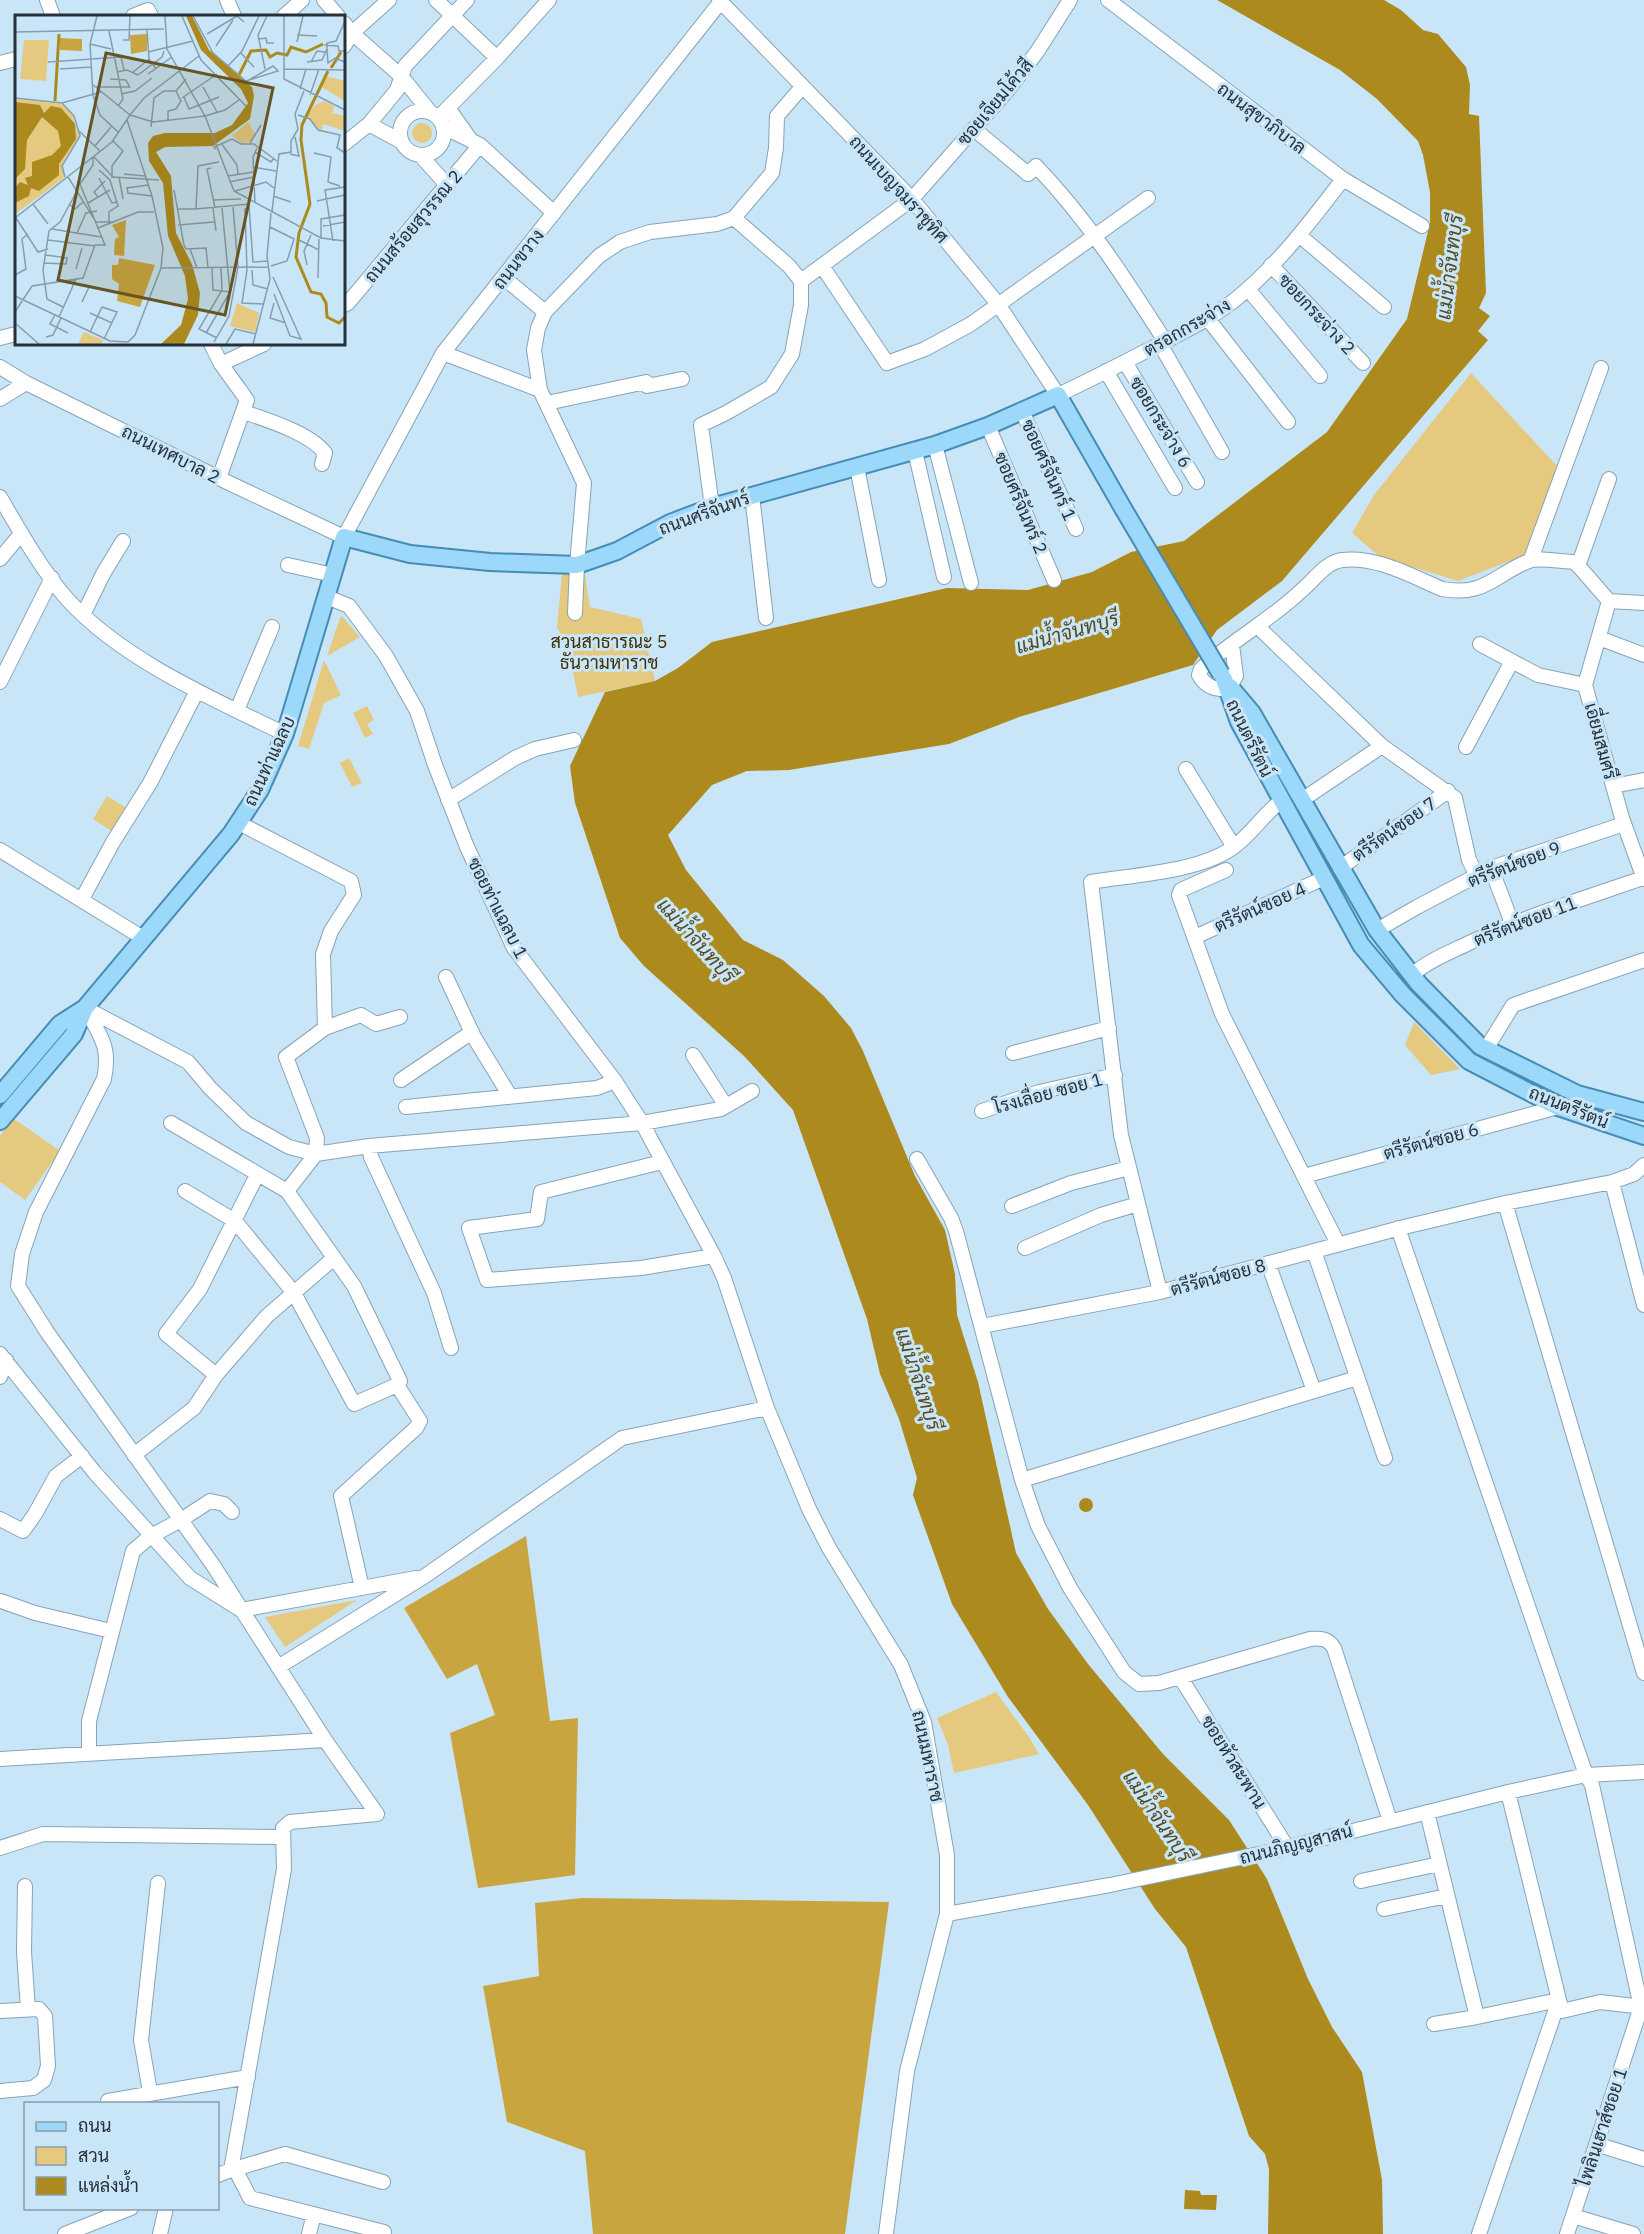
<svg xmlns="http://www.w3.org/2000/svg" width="1644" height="2234" font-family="'IBM Plex Sans',Sarabun,sans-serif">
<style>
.green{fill:#e5c97f}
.forest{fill:#c9a540}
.water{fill:#ad8a1d}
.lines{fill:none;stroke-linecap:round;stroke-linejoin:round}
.minor-casing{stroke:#87a3b5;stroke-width:16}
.major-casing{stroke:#468cb4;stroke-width:20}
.minor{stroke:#fff;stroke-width:14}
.major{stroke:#9bd8fa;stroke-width:16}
.major-bridge-casing{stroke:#468cb4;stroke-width:20;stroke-linecap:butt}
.major-bridge{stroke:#9bd8fa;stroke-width:16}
.labels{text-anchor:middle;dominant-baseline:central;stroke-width:6;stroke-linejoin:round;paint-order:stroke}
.street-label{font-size:18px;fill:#253038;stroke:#c9e6f9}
.park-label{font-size:18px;fill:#3e2f03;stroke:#c9e6f9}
.water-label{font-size:20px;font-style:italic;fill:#57481f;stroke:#c9e6f9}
.inset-river{fill:none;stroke:#ad8a1d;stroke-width:3}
.inset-road{fill:none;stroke:#879dac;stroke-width:1.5}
.view{fill:#665422;fill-opacity:0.15;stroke:#665422;stroke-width:3}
.inset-edge{fill:none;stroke:#253038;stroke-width:3}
</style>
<rect width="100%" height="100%" fill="#c9e6f9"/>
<path class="green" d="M412 133a10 10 0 1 1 20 0a10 10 0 1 1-20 0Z
M1471,373L1557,466L1527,554L1458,581L1380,557L1352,533L1374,495Z
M583,563L590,607L641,619L655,681L578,697L569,652L557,627L563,564Z
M341,615L360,637L327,656Z
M324,660L341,695L324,703L309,749L298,746Z
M367,706L374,720L367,724L373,734L365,738L353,713Z
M349,758L362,783L352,787L340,763Z
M107,796L128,809L113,832L93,819Z
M1414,1022L1460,1069L1431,1075L1405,1045Z
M13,1118L60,1151L25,1200L0,1182V1136Z
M357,1600L285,1647L265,1617Z
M996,1692L1029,1737L1039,1754L954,1773L948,1745L937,1718Z"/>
<path class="forest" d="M526,1536L550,1721L578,1718L575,1875L478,1888L450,1733L495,1715L477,1664L447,1679L404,1608Z
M582,1898L889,1902L845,2234H593L585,2151L507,2122L483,1986L539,1976L535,1903Z"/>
<path class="water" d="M1217,0H1384L1401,10L1423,30L1438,34L1466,67L1470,85L1469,114L1479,116L1486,293L1479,308L1490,316L1478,331L1488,340L1282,581L1217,630L1193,665L1019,717L949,744L789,770L747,771L712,785L668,835L686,870L743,940L783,960L824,996L851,1028L863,1051L915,1176L945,1230L955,1274L957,1315L978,1382L1016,1553L1048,1609L1088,1664L1163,1754L1229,1820L1267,1879L1308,1979L1332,2027L1362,2072L1382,2180L1383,2234H1268L1269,2169L1265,2154L1249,2136L1186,1947L1155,1909L1088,1805L1008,1697L952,1604L913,1495L917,1478L899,1419L880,1374L867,1319L793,1110L744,1056L644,966L620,938L575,803L570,766L605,692L655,681L678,668L712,642L947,588L1028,590L1092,572L1131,552L1184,541L1327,432L1407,319L1430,223V192L1423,155L1418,141L1377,99L1340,70Z
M1079 1505a7 7 0 1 1 14 0a7 7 0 1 1-14 0Z
M1185,2190L1200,2191L1201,2195H1217L1216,2210L1184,2209Z"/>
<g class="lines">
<g class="minor-casing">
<path id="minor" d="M47,0L53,16
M227,0L234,16
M324,0L338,16
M436,0L497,58
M719,0L912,199L998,304L1058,395C1090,380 1121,364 1152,348C1181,333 1211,319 1236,299C1277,266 1311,221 1343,179
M1108,0L1343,179L1422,226
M133,16L148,10L151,16
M284,16L302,0
M344,23L352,33L401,76L430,112
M344,46L352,33L389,0
M0,63L16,59
M448,108L470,139
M400 133a22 22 0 1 1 44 0a22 22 0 1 1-44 0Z
M438,118L497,58L549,0
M369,124L402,142
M444,127L480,145L554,213
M974,129L1028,174L1036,166C1087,219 1126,280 1165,341
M344,144L369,124L397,90L405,66L467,0
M420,155L447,185
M1299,235L1384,307
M1271,265L1363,363
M822,266L887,363L925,349L971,324L1148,198
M503,277L545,312
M801,281L912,199L1007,91L1037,52L1070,0
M1248,289L1320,376
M344,305L348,303L480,145
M1208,319L1288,422
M0,338L16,334
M211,344L221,364L247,400L219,478
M1160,344L1222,452
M443,353L540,390
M1125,362L1197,482
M221,364L264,344
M0,367L26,383L229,483L344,537L443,353L722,0
M1106,371L1175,488
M0,399L26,383
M547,403L646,382L647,386L682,379
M1022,411L1076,529
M244,412C267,420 310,433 325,453L322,464
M988,426L1054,580
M935,445L971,583
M915,451L944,577
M857,467L879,580
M752,495L766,618
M0,497C19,530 43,572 68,600C123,660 213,699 285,734
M712,507L701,425L726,413L771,387L792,354L801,305V281L789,266L734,218
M0,559L21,534
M1531,559L1601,368
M288,565L333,575
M1578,566L1609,479
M327,597L349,606L386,656L417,711L435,765L467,847L514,948L615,1081L642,1123L714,1256L724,1278L767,1408L809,1509L829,1548L901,1665L924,1722L947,1855V1914L907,2071L886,2234
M1609,601L1585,685L1622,818L1644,879
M84,613L103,574L123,541
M575,613L577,565L584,483L540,390L534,350L538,328L545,312L599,256L620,242L650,232L717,224L734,218L772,173L776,148L777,116L802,87
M1257,626L1382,746L1455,798L1469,860L1477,876
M1599,638L1644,655
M1480,644L1538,675L1585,685
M0,682L52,578
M1230,687L1236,676L1232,645
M1227,689C1215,690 1205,686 1199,675L1201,669C1232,640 1271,620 1302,590C1314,580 1326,562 1342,560C1377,556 1411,576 1442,589C1485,597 1495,574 1529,561C1538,557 1564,562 1575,562L1609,601L1644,603
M237,710L272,627
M1466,747L1512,661
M1186,769L1234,847
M1613,786L1644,780
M448,800L515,758L535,749L574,740
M1282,800C1264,814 1252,833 1235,846C1202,872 1131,875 1091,882L1121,1135L1160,1292L1404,1227L1505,1203L1612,1182L1634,1174L1644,1165
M1302,800L1382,746
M239,823L351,881L354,895L331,931L323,954L325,1028L286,1057L317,1138L316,1154L287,1191
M0,850L143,938
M1340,868L1448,791
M1491,868L1512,923
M1226,870L1181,890L1179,895L1222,1014L1338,1244
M82,899L113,842L150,783L197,691
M1377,930L1417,907L1491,868L1624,824
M1195,937L1324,878
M1412,975C1429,960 1451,952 1471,942C1527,916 1585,898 1643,878
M446,977L474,1037L510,1096
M85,1008C100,1036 111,1046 104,1079L36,1212L22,1254L18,1286L47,1332L213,1565L325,1740L377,1814L290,1822L283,1828L284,1869L231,2170L218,2175
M85,1008L188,1062L210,1088L246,1123L289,1147L316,1154L369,1146L642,1123L721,1109L752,1091
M325,1028L361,1015L376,1024L400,1017
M1486,1049L1513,1005L1644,960
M1013,1053L1109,1028
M693,1055L726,1106
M401,1080L472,1032
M406,1107L597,1088L615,1081
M982,1111L1039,1092L1115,1075
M171,1123L287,1191L354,1286L400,1381L397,1385L420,1421L416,1428L341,1496L362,1588
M369,1146L371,1157L434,1293L451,1348
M917,1159L951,1218L956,1231L1022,1480L1038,1526L1070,1588L1124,1672L1139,1684L1159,1683L1310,1639C1320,1638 1328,1638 1334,1648L1390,1821
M662,1162L541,1192L537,1219L469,1228L487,1280L641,1268L714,1256
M1304,1176L1558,1107
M1612,1182L1644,1305
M185,1191L235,1221L294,1293L354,1404L397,1385
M1505,1203L1644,1673
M1012,1206L1071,1183L1129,1168
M1398,1228L1586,1775L1592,1785L1641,2007L1567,2234
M1025,1248L1101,1215L1138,1204
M1314,1251L1385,1458
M1268,1263L1314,1391
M982,1326L1160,1292
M0,1354L95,1473L190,1578L241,1610L416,1578
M216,1375L166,1334L200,1289L257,1175
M0,1377L6,1360
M134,1455L194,1408L216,1375L267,1316L334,1258
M1022,1480L1357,1378
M0,1519L23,1531L35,1514L56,1476L82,1456
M1,1601L35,1613L111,1631
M278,1667L425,1576L622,1438L767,1408
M1180,1677L1287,1847
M89,1754V1721L133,1551L151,1536L181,1520L210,1501L224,1504L232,1512
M0,1759L325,1740
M1427,1812L1477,2017L1559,2000L1562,2011L1600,2002L1644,2007
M0,1848L43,1834L283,1837
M1361,1881L1439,1864
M25,1886L24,1952L28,2009
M1384,1909L1447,1896
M947,1914L1110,1885L1273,1851L1508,1792L1586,1775L1644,1772
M0,2011L39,2009L45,2016L48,2066L44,2080L33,2088L0,2091
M1434,2024L1477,2017
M150,2092L141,2040L158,1883
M108,2101L248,2077
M1596,2144L1644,2159
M235,2169L250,2198L384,2232
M231,2170L285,2154L383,2182
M1573,2216L1633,2234
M65,2234L131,2208
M160,2234L166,2208
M309,2234L314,2214
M1479,2234L1559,2000L1508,1792"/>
</g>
<g class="major-casing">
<path id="major" d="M1224,679L1239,722L1361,945L1403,995L1469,1061L1558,1107L1644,1136
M1230,687L1252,713L1377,930L1419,984L1480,1046L1577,1094L1644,1112
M0,1095L60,1024L85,1008
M0,1121L74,1034L85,1008L231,834L260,790L285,734L344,537L410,554L490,562L577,565L617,551L670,523L712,507L935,445L988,426L1058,395L1124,510"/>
</g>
<use href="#minor" class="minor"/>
<use href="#major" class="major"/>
<g class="major-bridge-casing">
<path id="major-bridge" d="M1124,510L1221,674"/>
</g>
<use href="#major-bridge" class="major-bridge"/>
</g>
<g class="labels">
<g class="street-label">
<text transform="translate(995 102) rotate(-50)">ซอยเจียมโค้วสี</text>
<text transform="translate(1262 118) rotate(37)">ถนนสุขาภิบาล</text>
<text transform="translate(899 189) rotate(48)">ถนนเบญจมราชูทิศ</text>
<text transform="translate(413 226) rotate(-50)">ถนนสร้อยสุวรรณ 2</text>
<text transform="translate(518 259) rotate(-52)">ถนนขวาง</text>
<text transform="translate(1317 314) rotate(47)">ซอยกระจ่าง 2</text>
<text transform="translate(1187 327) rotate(-30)">ตรอกกระจ่าง</text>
<text transform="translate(1161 422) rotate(59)">ซอยกระจ่าง 6</text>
<text transform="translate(171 454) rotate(27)">ถนนเทศบาล 2</text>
<text transform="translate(1049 470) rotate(66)">ซอยศรีจันทร์ 1</text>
<text transform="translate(1021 503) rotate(67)">ซอยศรีจันทร์ 2</text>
<text transform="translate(704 513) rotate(-20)">ถนนศรีจันทร์</text>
<text transform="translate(1250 738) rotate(64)">ถนนตรีรัตน์</text>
<text transform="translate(1601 741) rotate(75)">เอี่ยมสมศรี</text>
<text transform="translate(269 761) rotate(-65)">ถนนท่าแฉลบ</text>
<text transform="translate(1394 829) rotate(-35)">ตรีรัตน์ซอย 7</text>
<text transform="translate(1514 864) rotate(-21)">ตรีรัตน์ซอย 9</text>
<text transform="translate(1260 907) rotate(-24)">ตรีรัตน์ซอย 4</text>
<text transform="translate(498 908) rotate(63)">ซอยท่าแฉลบ 1</text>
<text transform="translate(1525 921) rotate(-21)">ตรีรัตน์ซอย 11</text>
<text transform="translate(1048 1093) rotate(-15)">โรงเลื่อย ซอย 1</text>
<text transform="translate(1569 1107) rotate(22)">ถนนตรีรัตน์</text>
<text transform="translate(1431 1141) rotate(-15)">ตรีรัตน์ซอย 6</text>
<text transform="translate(1218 1277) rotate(-15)">ตรีรัตน์ซอย 8</text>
<text transform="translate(928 1756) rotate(78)">ถนนมหาราช</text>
<text transform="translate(1234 1762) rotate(58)">ซอยหัวสะพาน</text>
<text transform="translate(1296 1844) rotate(-14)">ถนนภิญญสาสน์</text>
<text transform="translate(1602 2127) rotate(-72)">ไพลินเฮาส์ซอย 1</text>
</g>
<g class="park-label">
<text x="609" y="641">สวนสาธารณะ 5<tspan x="609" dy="21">ธันวามหาราช</tspan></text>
</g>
<g class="water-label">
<text transform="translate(1449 267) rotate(-83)">แม่น้ำจันทบุรี</text>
<text transform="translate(1067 632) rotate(-16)">แม่น้ำจันทบุรี</text>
<text transform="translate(697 940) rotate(48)">แม่น้ำจันทบุรี</text>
<text transform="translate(919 1379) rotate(72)">แม่น้ำจันทบุรี</text>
<text transform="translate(1158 1816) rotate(56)">แม่น้ำจันทบุรี</text>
</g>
</g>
<g transform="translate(15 15)">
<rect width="330" height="330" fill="#c9e6f9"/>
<path d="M9,25H34L31,66L5,64ZM310,61L330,66V86L305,71ZM0,84L47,89L57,100L64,122L48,147L49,163L0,199ZM309,86L319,91L317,101L319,98L330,101V116L308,109L307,115L303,114L292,102L300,90ZM233,107L240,119L235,127L227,128L217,121ZM222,288L244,298L240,317L215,311ZM69,317L88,325L86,329H63Z" fill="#e5c97f"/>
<path d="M132,19V36L116,39L115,20ZM45,23L67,24V36L45,35ZM111,205L109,241L99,240L100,224L104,222L97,210ZM104,243L140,250L125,292L102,286L104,269L97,264V250H103Z" fill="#c9a540"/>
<path d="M171,1H177L194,35L237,72L239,81L235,104L198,131L150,132L141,137L156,161L161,218L177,249L185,278L183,300L169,329H146L166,310L173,284L170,261L153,221L148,168L134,146L133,128L138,121L150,118H200L217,110L233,88L226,74L186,35ZM0,87L25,90L29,98L36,91L46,93L60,109L61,124L44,149V160L24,176L16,173L14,181L0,188V173L5,167L13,170L10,163L17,161V147L37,140L46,131L43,116L27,102L12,125L10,154L0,164Z" fill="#ad8a1d"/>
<path class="inset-river" d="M316,53L326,37M313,56L287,110L286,125L295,189L284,218L281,242L296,277L306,279L311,288L312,302L324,308L330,302M224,60L236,36L251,35L255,42L262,38L272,40L276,32L291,37L308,29M40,86L44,19"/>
<path class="inset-road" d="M82,1L75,29L78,80L85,100L104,118M150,1L152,34L190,101L210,95L224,85M167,1L186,45L231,91M178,1L198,38L231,66L263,56L258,51L234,65M269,1V64L330,95M132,15L134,44L141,54M94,16L108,84L103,91M0,17L149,14M192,19L222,1L229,7M282,20L302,21M244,24L251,23L252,28H259M108,25H114L115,1M282,27L288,1M75,29L96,34M309,30L323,31L324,36H330M201,31L218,5M312,34V28L321,26L330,6M133,37L178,26M226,38L239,52M33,47L106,42L109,55M292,47L307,45L312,34L313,48L320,43L330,47M296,47L302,36L310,37M213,51L227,36L244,1M45,54L76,52M250,54L243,20L252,1M269,54L330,55M102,57L112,55L123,60L147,42L149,36M117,58L134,44M133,59L157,42M95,64L111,65L115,73M77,69L115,100L129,83L184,41M80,72H115M188,72L202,97M285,74L291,54M106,79L120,76L137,63M295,80L304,54M169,82L174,94L204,82M0,83L47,88L86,77M167,83L202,59M47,88L59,101L65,121L47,151L50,162M283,100L295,104L303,115L325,120L322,133L330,138M153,105V96L161,94L166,86L161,76M136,112L139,83L149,76H161L171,64M64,116L85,136M206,128L222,150L223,159M235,128L246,110M80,131L96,112M201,134L199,132L217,124L226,129H239L262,146M240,137L256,147L259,143M299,138L316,142L313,167L325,171M275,139L284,141L280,122M79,142L98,162L144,165M204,147L183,151L181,194L235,189M238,152L261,156M196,153L192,154L200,193M84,155L95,165L103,191L94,197V207M109,159L130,161M213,161L239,157M53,162L81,207H100M104,162L108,184M84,163L97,188L102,187M97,163V151L108,136L98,126M214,167L239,162M133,170L112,173L113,178L137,181M241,170L251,167L259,173M159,175L169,230L171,234L191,233L193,253M220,176L241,170M258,181L276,187M83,182L79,177L90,166M198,185L226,184M302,186L330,180M73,188L95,175M240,188L238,142L242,133M18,189L33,209M54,189L60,194L68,187M234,191L238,247L253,246M198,193L201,216M230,193L232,255L227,288L248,289M162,194H181M257,196L264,139L276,137V126L283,114L280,99L289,76M0,203L97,127L115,100L138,107L190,101L219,176L306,223L330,226M1,203L23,237L33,234M163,210L199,207M308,211L330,207M255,212L279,224L272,246L256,251M83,213L123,197H139M37,214L86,222M62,218L71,198L82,196M306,223V204L330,200M33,225L80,231M284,225L304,235M318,226L310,175L330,172M175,234L182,253M29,248L51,249L52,243L31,240M292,250L289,236L296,220M146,253L254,252M197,253L198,275L216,277M61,254L67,233M237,255L238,270L253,274M0,260L11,254L7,224L13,219M258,262L286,324L275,321L259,279M303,263L304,224M0,281L95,326L113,327L120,320L146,253L148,233L137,181L112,105M67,287L75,270M259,288L255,303L271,308M48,292L32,284L28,255L34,216L45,207L62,176M0,297L17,271L68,263L80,230H90L65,169L78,150V142M75,298L97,308M40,300L35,309L53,318M44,302L61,264M0,308L24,329M75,317L87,292L102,297L89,324M191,318L215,277L207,193M31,322L38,320L46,303M202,323L184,314L207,275L206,253M199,327L214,301L223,252L218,192M211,329L220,314L241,319M238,329L255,264L252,241L256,198"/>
<path class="view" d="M91,38L258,73L210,300L43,265Z"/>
<rect width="330" height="330" class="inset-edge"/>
</g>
<rect x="24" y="2102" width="195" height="108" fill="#c9e6f9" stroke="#879dac" stroke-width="1.5"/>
<rect x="36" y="2122" width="30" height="9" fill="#9bd8fa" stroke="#879dac" stroke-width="1.5"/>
<text x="78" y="2132" font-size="18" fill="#253038">ถนน</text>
<rect x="36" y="2147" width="30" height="18" fill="#e5c97f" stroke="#879dac" stroke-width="1.5"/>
<text x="78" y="2162" font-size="18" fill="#253038">สวน</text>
<rect x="36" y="2177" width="30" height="18" fill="#ad8a1d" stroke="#879dac" stroke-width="1.5"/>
<text x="78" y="2192" font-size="18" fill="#253038">แหล่งน้ำ</text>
</svg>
